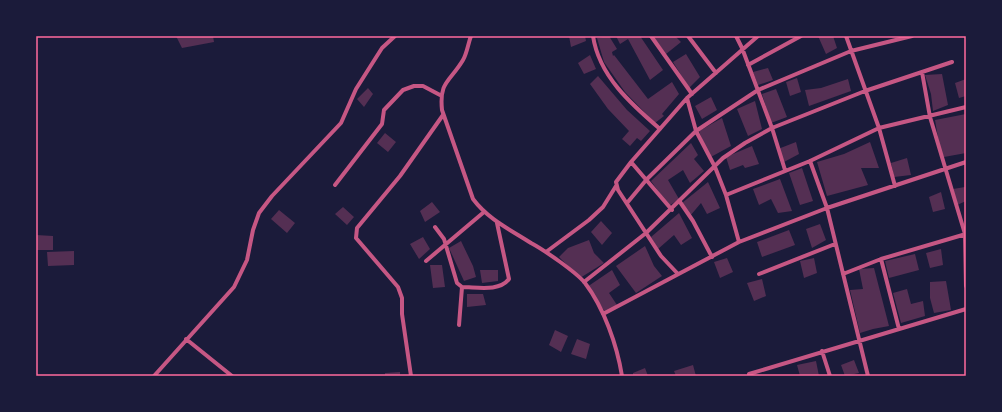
<svg xmlns="http://www.w3.org/2000/svg" width="1002" height="412" font-family="'Source Serif 4',serif">
<style>
.building{fill:#542f53}
.lines{fill:none;stroke-linecap:round;stroke-linejoin:round}
.minor{stroke:#c65784;stroke-width:4}
.neatline{fill:none;stroke:#ff6b9d;stroke-width:1.5}
</style>
<rect width="100%" height="100%" fill="#1b1b3a"/>
<path class="building" d="M176,36H213L214,42L182,48Z
M569,36H585L586,41L571,47Z
M609,36L617,49L612,52L613,56L614,55L648,99L672,82L679,94L662,114L664,116L655,123L625,92L604,62L597,38Z
M616,36H640L663,70L650,80L628,39L620,44Z
M653,36H675L681,42L666,54Z
M818,36H833L837,48L826,54Z
M686,54L700,77L689,88L673,62Z
M590,55L596,69L584,74L578,63Z
M768,68L773,80L758,85L753,72Z
M942,74L948,105L933,111L931,94L925,75Z
M598,76L627,110L650,131L641,141L637,138L630,146L622,139L629,131L608,109L590,84Z
M797,78L801,92L790,96L786,82Z
M848,79L851,91L809,106L805,90L821,88Z
M966,79V96L959,98L955,83Z
M368,88L373,94L364,107L357,99Z
M776,89L787,117L771,123L762,94Z
M711,97L717,110L702,119L695,106Z
M755,101L762,129L748,136L737,109Z
M966,114V153L944,157L940,149L935,120Z
M722,118L731,146L709,158L699,131Z
M385,133L396,142L388,152L377,143Z
M796,142L799,154L784,162L778,149Z
M870,142L879,168H861L868,185L827,196L817,162L844,154Z
M691,143L698,155L694,159L704,171L690,183L683,170L668,180L679,199L669,206L651,181Z
M752,146L759,164L745,168L743,165L730,170L726,157Z
M907,158L911,175L894,177L891,163Z
M802,168L813,201L800,205L789,173Z
M780,179L792,211L778,213L771,199L759,205L753,189Z
M708,182L720,208L707,214L701,203L690,216L682,203Z
M965,187L966,201L957,205L953,189Z
M941,192L945,209L933,212L929,197Z
M432,202L440,212L425,222L420,211Z
M343,207L354,217L347,225L335,214Z
M279,210L295,223L287,233L271,219Z
M679,213L692,238L681,245L674,235L658,249L651,237Z
M601,221L612,233L602,245L591,232Z
M820,224L826,240L812,248L806,229Z
M789,230L795,245L762,257L757,242Z
M36,235L53,236V250H36Z
M423,237L430,249L419,259L410,244Z
M589,240L594,253L604,263L580,278L559,257L568,248Z
M461,241L473,266L476,277L464,281L449,248Z
M645,246L654,266L662,276L636,293L616,266Z
M941,249L943,265L930,268L926,253Z
M74,251V265L48,266L47,252Z
M915,254L919,270L889,278L885,261Z
M727,258L733,272L720,278L714,262Z
M814,258L817,273L804,278L800,261Z
M430,265H442L445,287L433,288Z
M874,268L889,326L873,329L860,333L850,290L863,289L859,269Z
M480,270H498V281L482,283Z
M612,270L620,285L609,293L617,305L606,313L587,287Z
M762,279L766,296L754,301L747,283Z
M946,281L951,310L934,313L930,298V282Z
M907,289L911,304L923,301L925,316L901,323L893,293Z
M467,294H483L486,305L467,307Z
M555,330L568,336L561,352L549,345Z
M577,339L590,344L586,359L571,354Z
M854,360L859,373L845,376L841,365Z
M816,361L819,376H800L797,365Z
M693,365L696,376H676L674,371Z
M645,368L648,376H633V373Z
M400,372V376H385V373Z"/>
<g class="lines">
<path class="minor" d="M471,36C468,44 467,53 463,60C450,82 439,81 442,110L473,199C488,219 509,229 531,243C544,250 576,272 585,283C604,308 617,345 622,376
M593,36C599,76 631,104 660,129
M651,36L692,94
M688,36L716,73
M736,36L742,48L772,128L785,170
M846,36L879,128L895,186
M748,65L801,36
M922,72L930,117L965,234L966,286
M687,98L696,131L715,167L726,195L739,242
M810,161L827,208L868,376
M631,162L672,210
M335,185L382,124L384,110L403,90L414,86H423L440,95
M726,195L810,161L879,128L966,107
M680,202L693,221L712,257
M627,203L647,179L696,131L758,90L851,51L912,36
M435,227L444,239L457,283L462,287C477,287 499,292 509,279L497,223
M546,252L589,220L603,207L616,186
M881,259L899,329
M426,261L484,212
M678,274L661,256L618,190L616,182L631,162L687,98L758,36
M759,274L835,244
M843,274L881,259L966,234
M584,282L646,233L723,158L745,143L772,128L865,91L952,62
M603,314L739,242L827,208L966,162
M459,325L462,287
M186,339L232,376
M822,351L830,376
M749,374L966,309
M154,376L234,287L247,260L253,230L259,213L272,196L341,123L356,89L382,48L395,36
M411,376L402,314V298L398,287L356,238L357,228L400,176L443,115"/>
</g>
<rect width="1002" height="412" fill="none" stroke="#1b1b3a" stroke-width="74"/>
<rect x="37" y="37" width="928" height="338" class="neatline"/>
</svg>
